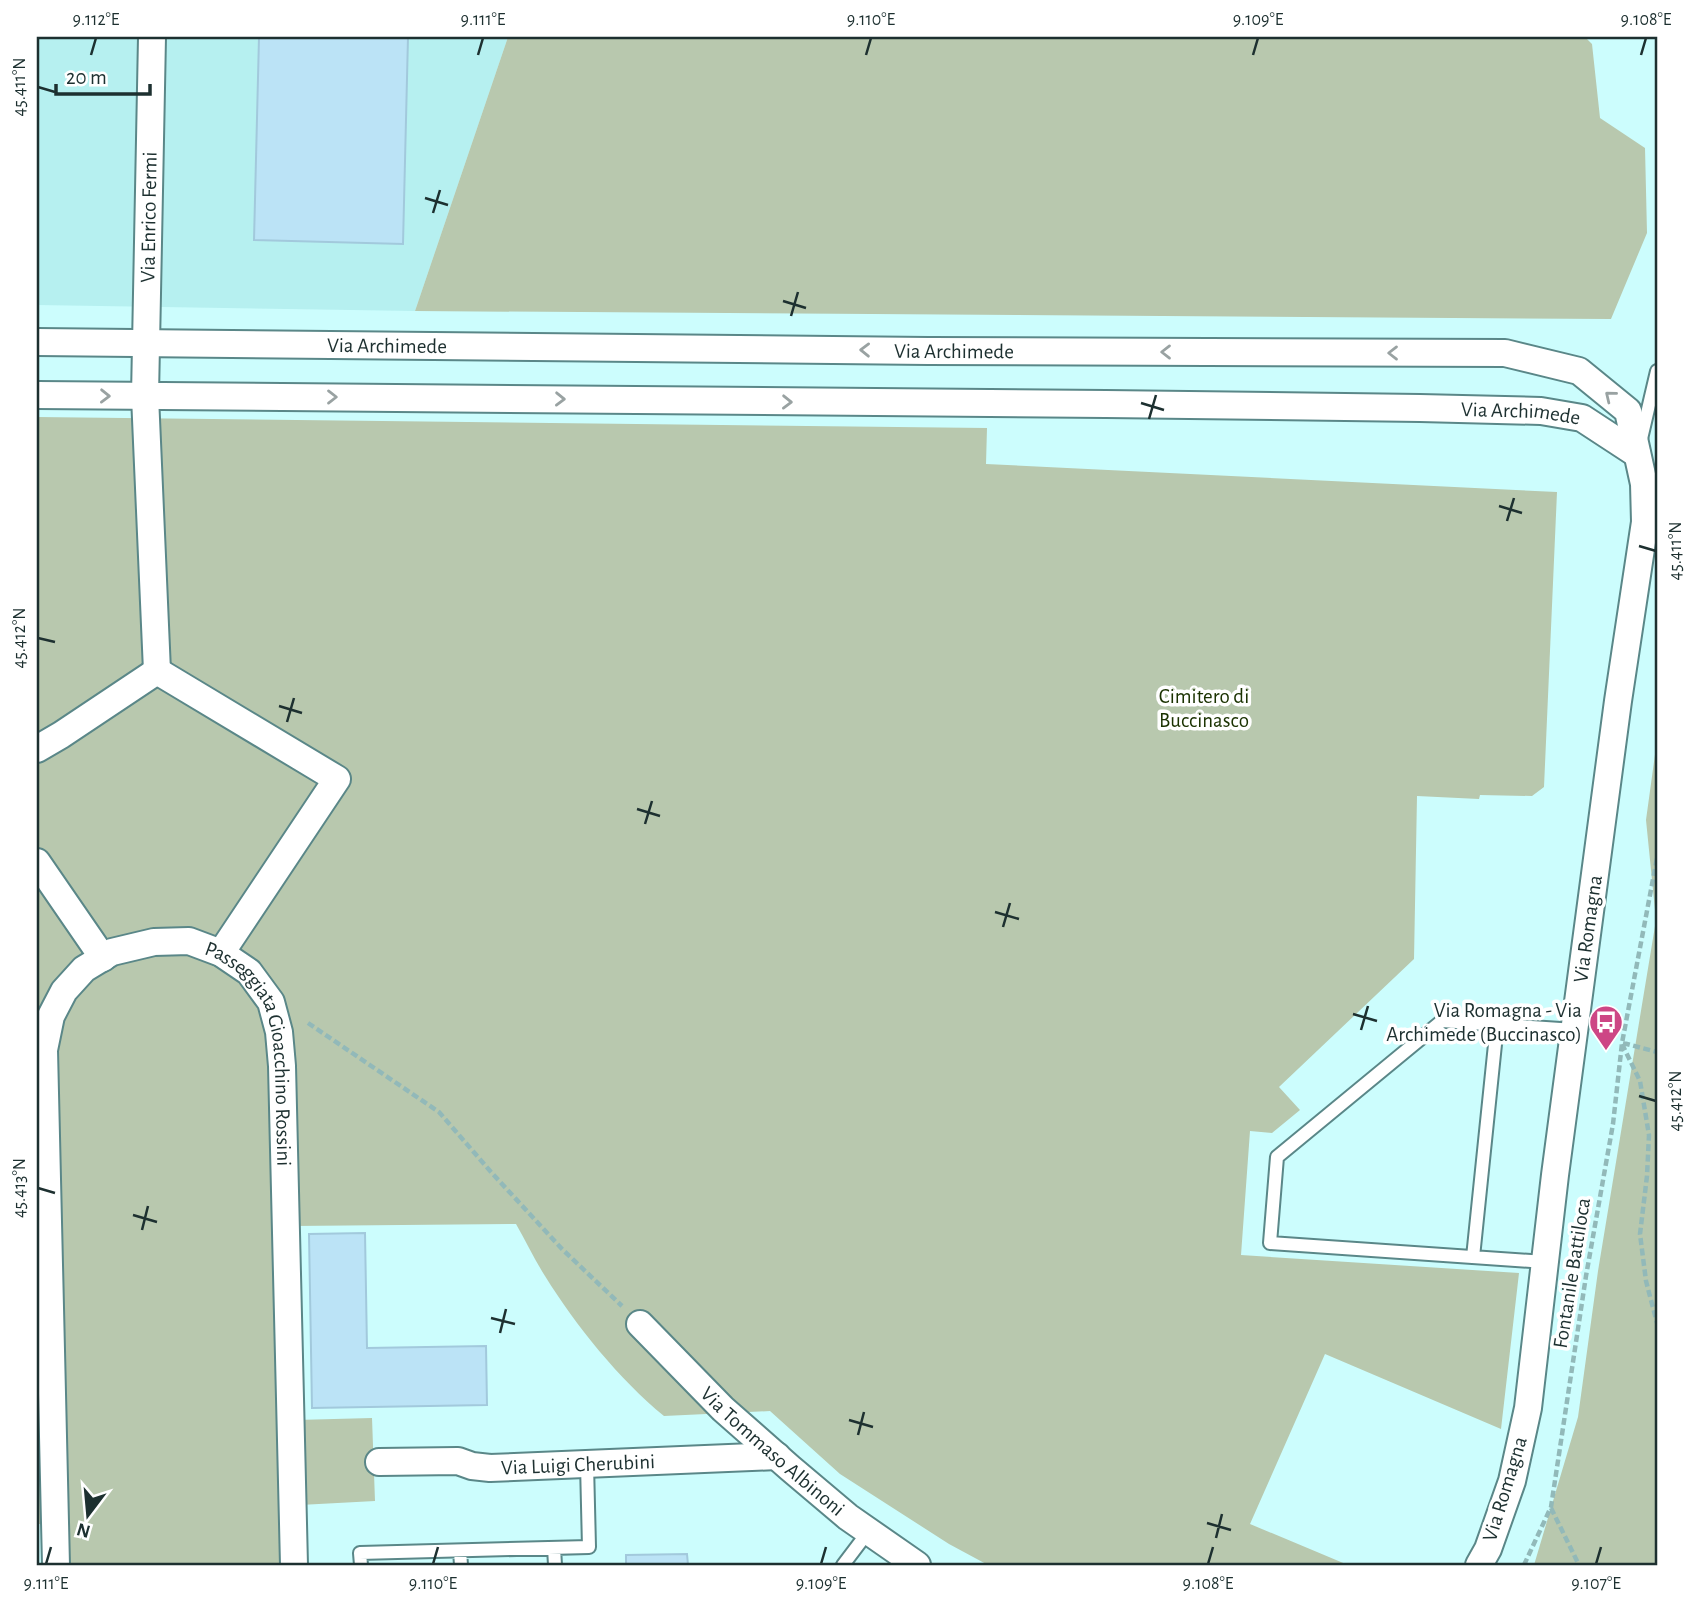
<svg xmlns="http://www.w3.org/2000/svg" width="1694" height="1602" font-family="'Alegreya Sans',sans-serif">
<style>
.built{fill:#b6f0f0}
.green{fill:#b8c8ae}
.building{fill:#bbe3f6;stroke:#a2c9dc;stroke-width:2}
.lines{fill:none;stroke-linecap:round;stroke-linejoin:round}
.lane-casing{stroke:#5a8788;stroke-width:16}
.street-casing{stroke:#5a8788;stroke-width:30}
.path{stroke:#92b9b9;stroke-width:4.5;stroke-dasharray:7 3.5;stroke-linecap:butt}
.lane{stroke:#fff;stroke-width:12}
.street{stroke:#fff;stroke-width:26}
.oneway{stroke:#99a2a2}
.ticks{fill:none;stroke:#1d3030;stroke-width:2.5}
.labels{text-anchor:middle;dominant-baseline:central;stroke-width:7;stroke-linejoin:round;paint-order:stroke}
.street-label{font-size:21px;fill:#1d3030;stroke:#fff}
.park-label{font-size:21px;fill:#1a3200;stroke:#fff}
.poi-label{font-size:21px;fill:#1d3030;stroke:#fff;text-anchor:end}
.neatline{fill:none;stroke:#1d3030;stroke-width:2.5}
.ticks-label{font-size:18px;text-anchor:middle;fill:#1d3030}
</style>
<rect width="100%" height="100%" fill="#ccfdfd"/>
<path class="built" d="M37,37H508L415,311L37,305Z"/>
<path class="green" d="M508,37H1585L1592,44L1600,118L1645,148L1647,233L1611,319L415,311Z
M37,417L987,428L986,464L1557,492L1544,787L1532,796L1480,795L1479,799L1417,796L1414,959L1279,1087L1300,1110L1272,1133L1250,1131L1241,1255L1519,1273L1501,1429L1325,1354L1250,1524L1348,1565H988L949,1544L840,1474L770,1411L664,1416C619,1379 576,1326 545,1276C534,1259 526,1241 516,1224L293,1226L296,1420L372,1418L375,1501L300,1505L301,1565H46L44,1524H37V1436H43L37,1070Z
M1657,740V1565H1534L1578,1417L1598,1271L1656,920L1646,820Z"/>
<path class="building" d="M259,37H408L403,244L254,240Z
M365,1233L367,1348L486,1346L487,1405L312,1408L309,1234Z
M687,1554L688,1565H626V1555Z"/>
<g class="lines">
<g class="lane-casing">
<path id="lane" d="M1641,439L1657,371
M1473,1257L1497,1025
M1545,1262L1270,1243L1277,1157L1442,1021L1575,1030
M554,1548L555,1565
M460,1551L461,1565
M361,1565L360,1553L589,1547L587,1464
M843,1565L868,1532"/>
</g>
<g class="street-casing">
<g id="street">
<path d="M152,37L145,396L157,671"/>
<path id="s1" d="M37,342L928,351L1505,353L1579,371L1628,411L1644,484L1645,522L1618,701L1555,1175L1528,1408L1512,1481L1488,1549L1479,1565"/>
<path id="s2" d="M37,395L1106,404L1420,408L1541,411L1582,418L1637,454"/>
<path d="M157,671L337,779L221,953"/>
<path d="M37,749L61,735L157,671"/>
<path d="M37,862L103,958"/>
<path id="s3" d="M640,1324L723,1409L790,1468L848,1517L917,1565"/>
<path id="s4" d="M379,1462L458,1461L472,1466L490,1468L777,1456"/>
<path id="s5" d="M56,1565L44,1050L51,1016L64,991L84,969L112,952L154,942L189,941L221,953L249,972L271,1002L279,1032L282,1066L294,1565"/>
</g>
</g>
<path class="path" d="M308,1023L439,1112L491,1172L562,1249L622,1306
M1623,1043L1657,1052
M1622,1044L1640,1081L1649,1135L1647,1176L1640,1234L1646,1281L1657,1323
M1551,1508L1579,1565
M1524,1565L1551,1507L1586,1276L1613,1124L1622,1043L1657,858"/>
<use href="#lane" class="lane"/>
<use href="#street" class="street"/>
</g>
<defs><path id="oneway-chevron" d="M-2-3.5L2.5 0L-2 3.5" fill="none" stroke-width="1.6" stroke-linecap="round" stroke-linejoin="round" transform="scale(1.75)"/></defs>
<g class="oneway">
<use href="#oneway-chevron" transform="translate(865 350) rotate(-179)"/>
<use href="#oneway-chevron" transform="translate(1166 352) rotate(-180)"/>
<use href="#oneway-chevron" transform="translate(1393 353) rotate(-180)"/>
<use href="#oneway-chevron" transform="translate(105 396) rotate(1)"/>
<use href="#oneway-chevron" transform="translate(1610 396) rotate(-141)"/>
<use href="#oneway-chevron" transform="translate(332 397)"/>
<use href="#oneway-chevron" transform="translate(560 399) rotate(1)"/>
<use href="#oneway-chevron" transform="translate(787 402) rotate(1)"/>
</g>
<path class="ticks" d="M91,55L96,38M478,55L483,38M866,55L871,38M1253,55L1258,38M1641,55L1646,38M38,87L55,92M425,198L448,205M433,213L440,190M783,301L806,308M791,316L798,292M1141,403L1164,410M1149,419L1156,395M1499,506L1522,513M1507,521L1514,498M1639,546L1656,551M38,638L55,642M279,706L302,713M287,722L294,698M637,809L660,816M645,824L652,801M995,912L1019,919M1003,927L1010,903M1353,1014L1377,1021M1361,1030L1368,1006M1639,1096L1656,1101M38,1188L55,1193M133,1215L157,1222M142,1230L148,1206M491,1318L515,1324M500,1333L506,1309M849,1420L873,1427M858,1435L864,1412M1207,1523L1231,1530M1216,1538L1222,1514M46,1564L51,1547M433,1564L438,1547M821,1564L826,1547M1208,1564L1213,1547M1596,1564L1601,1547"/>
<defs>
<g id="bus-pin" transform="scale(1.75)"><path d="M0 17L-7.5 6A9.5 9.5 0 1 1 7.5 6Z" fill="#cd4685" stroke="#fff"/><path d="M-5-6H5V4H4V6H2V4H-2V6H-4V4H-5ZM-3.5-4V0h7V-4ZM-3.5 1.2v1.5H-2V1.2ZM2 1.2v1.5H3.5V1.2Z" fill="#fff"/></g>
</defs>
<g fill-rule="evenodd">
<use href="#bus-pin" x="1606" y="1022"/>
</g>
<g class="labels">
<g class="street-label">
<text transform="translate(149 217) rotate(-89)">Via Enrico Fermi</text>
<text stroke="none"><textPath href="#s1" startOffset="350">Via Archimede</textPath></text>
<text stroke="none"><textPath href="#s1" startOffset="917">Via Archimede</textPath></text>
<text stroke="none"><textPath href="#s2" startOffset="1484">Via Archimede</textPath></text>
<text transform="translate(1588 929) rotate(-82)">Via Romagna</text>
<text stroke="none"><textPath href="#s5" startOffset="863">Passeggiata Gioacchino Rossini</textPath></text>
<text transform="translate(1572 1273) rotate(-81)">Fontanile Battiloca</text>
<text stroke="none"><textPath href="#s3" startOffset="184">Via Tommaso Albinoni</textPath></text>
<text stroke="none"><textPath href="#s4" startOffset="200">Via Luigi Cherubini</textPath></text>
<text transform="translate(1505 1489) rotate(-73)">Via Romagna</text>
</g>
<g class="park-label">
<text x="1204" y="696">Cimitero di<tspan x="1204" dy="24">Buccinasco</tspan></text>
</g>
<g class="poi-label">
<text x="1582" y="1010">Via Romagna - Via<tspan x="1582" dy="24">Archimede (Buccinasco)</tspan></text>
</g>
</g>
<rect width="1694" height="1602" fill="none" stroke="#ffffff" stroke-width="77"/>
<g transform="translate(88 1515) rotate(196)" stroke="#ffffff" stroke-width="5" paint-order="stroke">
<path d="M0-5L12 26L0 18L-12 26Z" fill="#1d3030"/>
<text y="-10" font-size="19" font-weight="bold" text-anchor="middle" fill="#1d3030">N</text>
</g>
<path d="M56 84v10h94v-10" fill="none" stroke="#1d3030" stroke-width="3.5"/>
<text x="66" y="84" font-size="21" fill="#1d3030" stroke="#ffffff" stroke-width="5" paint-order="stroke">20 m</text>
<rect x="38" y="38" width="1618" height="1526" class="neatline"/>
<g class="ticks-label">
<text x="96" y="25">9.112°E</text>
<text x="483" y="25">9.111°E</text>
<text x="871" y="25">9.110°E</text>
<text x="1258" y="25">9.109°E</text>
<text x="1646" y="25">9.108°E</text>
<text transform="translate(19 87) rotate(-90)" y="6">45.411°N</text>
<text transform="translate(1675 551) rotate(-90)" y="6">45.411°N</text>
<text transform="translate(19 638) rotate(-90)" y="6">45.412°N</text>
<text transform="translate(1675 1101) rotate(-90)" y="6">45.412°N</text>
<text transform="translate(19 1188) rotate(-90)" y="6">45.413°N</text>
<text x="46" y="1589">9.111°E</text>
<text x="433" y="1589">9.110°E</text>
<text x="821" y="1589">9.109°E</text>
<text x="1208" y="1589">9.108°E</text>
<text x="1596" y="1589">9.107°E</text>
</g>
</svg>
